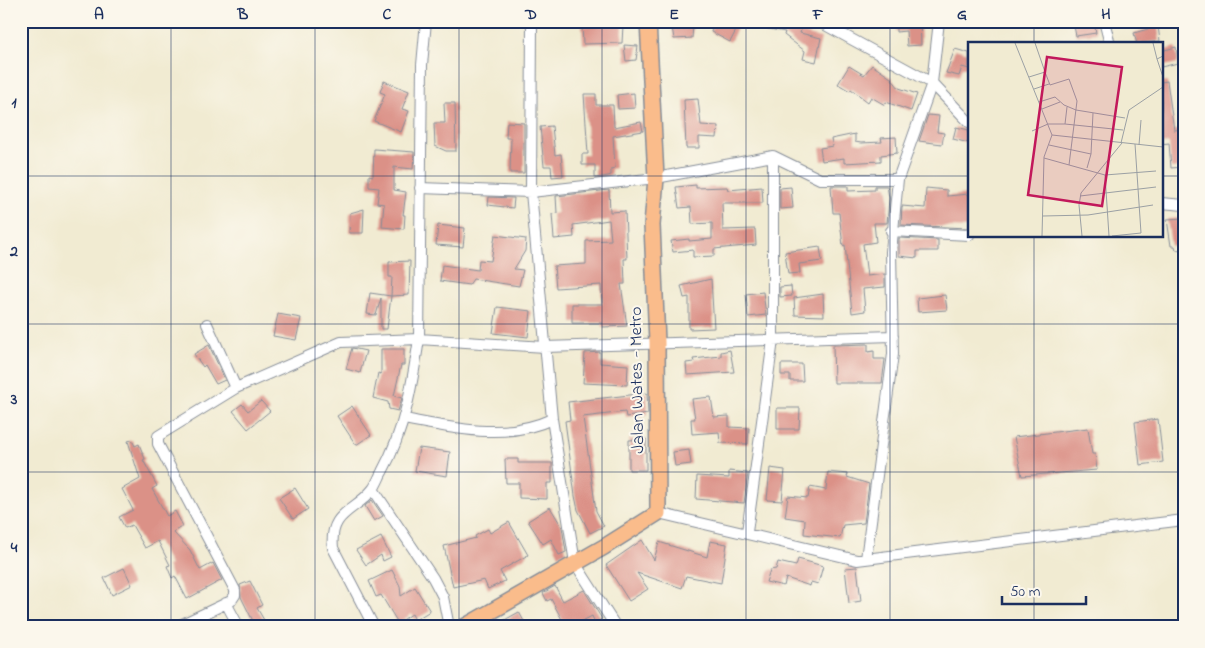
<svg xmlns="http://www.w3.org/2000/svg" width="1205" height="648" font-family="'Indie Flower',sans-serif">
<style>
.building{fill:#db9187}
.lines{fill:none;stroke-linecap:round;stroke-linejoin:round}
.minor-casing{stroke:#868d98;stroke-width:12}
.primary-casing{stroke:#868d98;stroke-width:18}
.minor{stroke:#fff;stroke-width:10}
.primary{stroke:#fabc8b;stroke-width:15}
.grid{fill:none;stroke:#1b2f5e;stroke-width:1;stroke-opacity:0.55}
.labels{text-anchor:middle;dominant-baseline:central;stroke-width:4;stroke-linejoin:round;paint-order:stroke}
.street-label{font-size:18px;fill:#1b2f5e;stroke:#fbf7ec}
.inset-road{fill:none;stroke:#9ba0a4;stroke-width:1}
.view{fill:#c2185b;fill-opacity:0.15;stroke:#c2185b;stroke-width:2.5}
.inset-edge{fill:none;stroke:#1b2f5e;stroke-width:2.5}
.neatline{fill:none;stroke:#1b2f5e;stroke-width:2}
.grid-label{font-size:16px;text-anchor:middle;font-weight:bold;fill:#1b2f5e}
</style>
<rect width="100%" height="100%" fill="#fbf7ec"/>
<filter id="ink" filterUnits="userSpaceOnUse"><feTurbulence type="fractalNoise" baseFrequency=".02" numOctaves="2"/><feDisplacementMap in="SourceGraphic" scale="10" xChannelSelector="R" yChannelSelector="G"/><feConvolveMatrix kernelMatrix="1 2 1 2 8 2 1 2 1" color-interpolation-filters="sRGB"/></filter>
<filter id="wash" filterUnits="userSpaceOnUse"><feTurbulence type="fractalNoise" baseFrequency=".0096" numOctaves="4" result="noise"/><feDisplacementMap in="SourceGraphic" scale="20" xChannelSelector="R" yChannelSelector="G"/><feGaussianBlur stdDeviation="1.12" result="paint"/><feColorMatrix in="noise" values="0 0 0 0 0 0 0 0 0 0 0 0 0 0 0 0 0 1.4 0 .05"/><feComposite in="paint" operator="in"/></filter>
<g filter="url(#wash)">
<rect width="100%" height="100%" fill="#f1ebd2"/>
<g id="blocks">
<path class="building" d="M714,21H741L730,42L711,32Z
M753,21H804L800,33L821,38L816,62L803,59L805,51L784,35L785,32L753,26Z
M896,21H920L921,45L907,46L906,31L896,32Z
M1073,21H1094L1096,33L1076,36Z
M623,25L622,43L583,44L582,26Z
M693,25L692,38L674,39L672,27Z
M1158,26L1160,41L1137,44L1134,33Z
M624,45L638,46L636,60L626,61Z
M1176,47L1178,63L1161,67V51Z
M955,49L969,53V69L962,67L959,76L946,73Z
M872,65L891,78L899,88L917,94L911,111L886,102L885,105L871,97L868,102L851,89L850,91L838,84L849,66L864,75Z
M384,81L409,91L402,109L409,111L401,132L374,121L385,94L380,92Z
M1167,81L1174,130L1184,129V167L1171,168L1169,143L1161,144V82Z
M634,93L635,108L618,109L617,95Z
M584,94H596V105H613L614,127L641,122L643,131L613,136L615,168L611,169V175L608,176L595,178V165H582V154H588Z
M698,99L701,125L718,126L717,138L699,137V148H686L684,100Z
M444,103H455L456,151H446L435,146L434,123H445Z
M928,115L939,116L937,132L944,133L942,144L919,141Z
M507,122L524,123V173H510L511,138H506Z
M552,126L555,155L561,154L563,176L552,177L551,166H544L540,127Z
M956,127L969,130V143L953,139Z
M855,134V142L861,143L882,142L881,138L896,137L897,153L881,155V161L844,163V158L822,161L820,148L833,146L831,139Z
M374,149L414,152L413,169L394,167V190L406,192L403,215H405L404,229L382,227L384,204L377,203L379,188L369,187V175L373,176Z
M696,185V188L727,187L728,190L762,187L763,203H722L723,230L755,229L756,245L714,249V256L693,257V250L673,252L671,241L689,239V241L712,239V223L692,224L691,207L679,208L676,187Z
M831,186H848V191L875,190V186H887L889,198L887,223H874L876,242L863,244L867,276L885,274V287L863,289L865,311L852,313L845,245L843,246L839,213H833Z
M791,187L793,208L780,209V188Z
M926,188L947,190V196L969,194V228L901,225L902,206L925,208Z
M609,190L610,212L625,211L627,259H624L625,284H621L627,326L603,327L602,323H572V304H602L601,285L556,288L554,266L586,264V241L611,240L609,220L573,225L574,237L554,239L552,214L557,213L556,196Z
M489,197L514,198L513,208L488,205Z
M364,209L363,233H349L350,213Z
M1184,218V249L1176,250L1175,246H1171L1167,219Z
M438,225L465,228L463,247L436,245Z
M495,235L526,239L525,251L514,269L523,270L519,286L473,279L469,285L440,281L442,265L478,270L479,260L491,261Z
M899,238L938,240V251H917V258L899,256Z
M820,247L822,261L799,264L800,273L788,274L785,252Z
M410,261L409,295L391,296L392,277H389V262Z
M711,279L714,328L689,329V297L684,298L681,286Z
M791,286L792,296L780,297V287Z
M763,292L766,315L748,317L746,294Z
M370,293L391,296L387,329H381V298L376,315L367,314Z
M823,294L824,316L795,315L794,298Z
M945,295L947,310L918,312L917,298Z
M497,307L531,311L528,337L493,333Z
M278,314L301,318L296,340L273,336Z
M868,344V352L874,351V359H885L882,383H834L833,345Z
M209,345L225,380L216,384L205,365L203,367L194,354Z
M352,348L366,351L360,373L346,369Z
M381,349H404V365H401L394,396L402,398L398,411L389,409L388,402L373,398L378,373L381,374Z
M730,350L734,372L687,375L686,363L694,362L693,359L721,356V352Z
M600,352V363L628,365L627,385L583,383L585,353Z
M781,364H802L803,381H790V375H781Z
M647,393L648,414L626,417L625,412L583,417L596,511L604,526L590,533L578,510L575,496L565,421L570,420L568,402Z
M711,397L714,417L729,416V427L749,428L748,444L720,443L719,432L692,434L691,419H695L692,399Z
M261,401L270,411L248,429L233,411L242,404L248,411Z
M352,406L371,435L356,445L337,416Z
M777,408H800L799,429H777Z
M1158,419L1163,462L1140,465L1135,422Z
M1088,428L1092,454H1095L1097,470L1022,476L1014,437Z
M646,439V470H629V440Z
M132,440L135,446L139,444L145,459L143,460L157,486L152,489L167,516L175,511L183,526L173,532L190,550L200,570L213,563L222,580L187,599L175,576L172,578L167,566L170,565L158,541L145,548L132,525L125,528L119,517L133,510L122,489L140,479L128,441Z
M419,448L450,452L447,476L415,471Z
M689,450L691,464L675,466L673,452Z
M505,459H518V463H552V483H547V499L519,498V483H506Z
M770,468L785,470L782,501L767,500Z
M729,471L748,473L744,503L696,499L697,476L729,478Z
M828,472L848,474L847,477L869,484L864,523L843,525L840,538L804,534L805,520L785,517L788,496L808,498L810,487L826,490Z
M295,488L308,509L293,519L279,498Z
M372,500L383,516L374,521L365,506Z
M550,507L562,527L566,552L559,555L551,539L543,544L528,521Z
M509,522L528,555L500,571L505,581L488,589L484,580L453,587L444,546L476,538L475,536L488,529L490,533Z
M381,537L391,557L383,561L381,555L366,565L356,550Z
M642,540L654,560L659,542L707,557L710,541L727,544L721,583L686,576L682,588L637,573L648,589L629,601L606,565Z
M798,559L823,566L818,584L811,582L810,586L786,578L784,586L766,582L770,570L776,569L778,562L796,566Z
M857,567L861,601L849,603L845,568Z
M124,568L132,585L112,595L104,578Z
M392,570L400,586L401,596L415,587L430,611L415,620L412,614L398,623L381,595L376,597L369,581Z
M250,581L262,605L257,608L268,627H256L241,597L240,585Z
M555,586L563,601L584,590L602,619L595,623L592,616L571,627H566L551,599L547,601L543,593Z
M519,612L527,627H492Z"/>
</g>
</g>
<g filter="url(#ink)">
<use href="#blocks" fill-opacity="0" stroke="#868d98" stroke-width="1"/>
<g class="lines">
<g class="minor-casing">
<path id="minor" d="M532,21L531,192L552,419L575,563L616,627
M818,21L932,83L969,122
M1104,21L1110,44
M420,188L531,192L656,178L773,156L820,179H898
M1161,203L1184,205
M891,231L969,235
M207,324L236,388
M404,419C453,428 505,441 552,419
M373,489L433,578L443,597L449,627
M658,513L857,560L1184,520
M747,532L773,340V156
M866,559L893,354L891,252L898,179L932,83L939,21
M226,603L239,627
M176,627L231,601L235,595V590L158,444V436L236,388L341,342L419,339L545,347L893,336
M374,627L333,548C329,511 355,512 373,489C377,484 379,477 382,472C405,430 412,385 419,339L422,65L426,21"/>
</g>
<g class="primary-casing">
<path id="primary" d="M464,627L604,547L658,513L657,342L652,225L656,178L648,21"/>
</g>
<use href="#minor" class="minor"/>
<use href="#primary" class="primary"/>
</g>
</g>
<path class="grid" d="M171,21V627M315,21V627M459,21V627M602,21V627M746,21V627M890,21V627M1034,21V44M21,176H969M1161,176H1184M1034,236V627M21,324H1184M21,472H1184"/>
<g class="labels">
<g class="street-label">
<text transform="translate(638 380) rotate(-91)">Jalan Wates - Metro</text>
</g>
</g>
<g transform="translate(968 42)">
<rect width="195" height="195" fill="#f1ebd2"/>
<path class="inset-road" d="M47,1L84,93L195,105M67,1L77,30M185,1L189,17M195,14L189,17L195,35M61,35L77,30L82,43L101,37L109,59L101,123M66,47L81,42M71,60L87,55L96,63L108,68L157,76M74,67L92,60M97,82L99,65M64,89L80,82H97L155,88M153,101L161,68L195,45M81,103L123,112M171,103L173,78M76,116L137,133L188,129M119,126L123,112L125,71M137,133L141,194M112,154L188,145M75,174L120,173L185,163M74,194L76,115L84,93M114,194L111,163L113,151L154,101M144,194L173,191L167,102"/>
<path class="view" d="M79,15L154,25L134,164L60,153Z"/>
<rect width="195" height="195" class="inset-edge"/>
</g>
<rect width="1205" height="648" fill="none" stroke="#fbf7ec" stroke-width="55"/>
<path d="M1002 596v8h84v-8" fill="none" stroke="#1b2f5e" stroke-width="2.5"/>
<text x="1010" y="596" font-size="15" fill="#1b2f5e" stroke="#fbf7ec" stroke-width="4" paint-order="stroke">50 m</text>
<rect x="28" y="28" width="1150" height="592" class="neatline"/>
<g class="grid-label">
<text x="99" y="19">A</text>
<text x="243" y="19">B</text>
<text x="387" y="19">C</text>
<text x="531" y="19">D</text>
<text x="674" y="19">E</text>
<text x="818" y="19">F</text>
<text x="962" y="19">G</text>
<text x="1106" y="19">H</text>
<text x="14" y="107">1</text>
<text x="14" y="256">2</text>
<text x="14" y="404">3</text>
<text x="14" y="552">4</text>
</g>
</svg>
